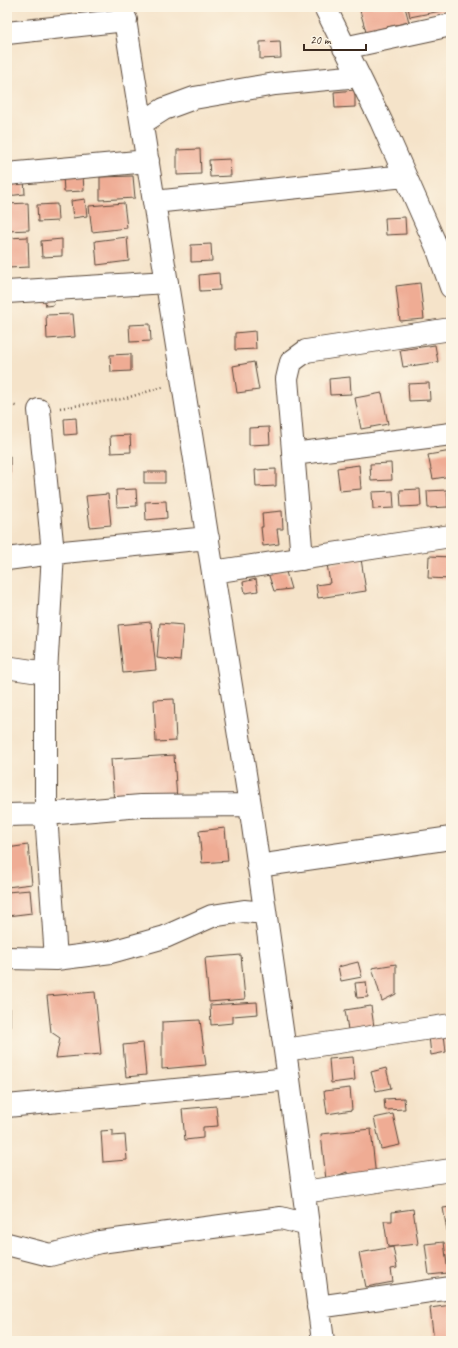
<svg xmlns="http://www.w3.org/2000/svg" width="458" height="1348" font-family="Caveat,sans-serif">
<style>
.building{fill:#efac94}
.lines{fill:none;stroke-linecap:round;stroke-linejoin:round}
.minor-casing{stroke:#574638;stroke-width:24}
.path{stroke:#574638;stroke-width:2.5;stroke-dasharray:1 3;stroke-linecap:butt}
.minor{stroke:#fff;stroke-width:22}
</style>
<rect width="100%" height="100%" fill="#fcf5e5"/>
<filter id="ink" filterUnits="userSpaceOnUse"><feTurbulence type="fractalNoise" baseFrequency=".025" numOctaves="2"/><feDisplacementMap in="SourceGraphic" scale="8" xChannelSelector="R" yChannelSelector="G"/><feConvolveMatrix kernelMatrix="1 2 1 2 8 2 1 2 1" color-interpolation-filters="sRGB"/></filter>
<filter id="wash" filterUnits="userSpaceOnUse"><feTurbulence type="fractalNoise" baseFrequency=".012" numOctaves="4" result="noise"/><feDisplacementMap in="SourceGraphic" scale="16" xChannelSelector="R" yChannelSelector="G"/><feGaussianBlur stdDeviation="0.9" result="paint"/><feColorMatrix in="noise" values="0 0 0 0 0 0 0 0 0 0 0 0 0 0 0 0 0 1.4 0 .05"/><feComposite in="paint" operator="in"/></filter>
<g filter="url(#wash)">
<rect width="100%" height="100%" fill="#f5e3c9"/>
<g id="blocks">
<path class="building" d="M359,7H405L409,22L366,32Z
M408,7H451V9L410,17Z
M280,41L281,58L260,59V42Z
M355,90V107L335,108L334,92Z
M200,149L201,174L177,175V150Z
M230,159L231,176L210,177L209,160Z
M83,175L84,191L64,192L63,176Z
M133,176L135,198L100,200V177Z
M24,178L25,194L7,196V179Z
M85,199L87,216L73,218L71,201Z
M28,203L29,230L7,231V204Z
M124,203L127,228L92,232L89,206Z
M57,204L58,221L38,222L37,205Z
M405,217L406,234L386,235L385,218Z
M28,237L29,267L8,268L7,238Z
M127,237L129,261L97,265L95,241Z
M62,239V256L42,257L41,241Z
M211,244L212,261L191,262V245Z
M219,273L220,290L200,291L199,275Z
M420,283L424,319L400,321L396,286Z
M52,296L54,305L46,306L44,297Z
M73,314L75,337L47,339L46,315Z
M150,324L151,341L130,342L129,325Z
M255,331L256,349L235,350V333Z
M435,345L438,362L403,367L400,350Z
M131,354V371L111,372L110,355Z
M254,362L259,390L237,393L233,366Z
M350,377L351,394L330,395L329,379Z
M429,383L430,400L409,401L408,384Z
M382,393L388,424L361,429L355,398Z
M76,418L77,434L65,435L64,419Z
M269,427L270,444L249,445V428Z
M130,435L131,452L111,453L110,436Z
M451,451V476L433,479L428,455Z
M7,456H10V476H7Z
M391,463L392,480L371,481L370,464Z
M359,465L361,489L340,491L337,468Z
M276,469V486L256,487L255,470Z
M144,472H165V483H144Z
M136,489L137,506L117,507L116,490Z
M420,489L421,506L401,507L400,490Z
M447,490L448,507L428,508L427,491Z
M393,491L394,508L373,509L372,492Z
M108,494L111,525L90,527L86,496Z
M166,501L167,518L146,520L145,502Z
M282,511L283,529H277L279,544L263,546L261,527H263L262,513Z
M429,556L451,557V579L428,578Z
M361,559L366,591L318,598L316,585L330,583L327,564Z
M286,572L291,589L274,591L268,573Z
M256,579L258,591L245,593L243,582Z
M151,622L156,670L123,673L118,625Z
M160,623L183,625L180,661L157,658Z
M174,699L176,741L156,742L154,700Z
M174,755L177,800L114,804L111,759Z
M225,828L228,861L202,863L199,831Z
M28,845L32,884L7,887V848Z
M30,890L32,913L7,916V892Z
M241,955L245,999L209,1002L205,958Z
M358,962L362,977L341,981L338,967Z
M396,964V994L382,1001L372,968Z
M366,982L368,997L357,998L355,983Z
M95,992L101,1054L56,1058L60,1038L51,1032L47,996Z
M257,1002L258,1014L233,1016V1023L211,1025L210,1005Z
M371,1006L374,1027L348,1030L345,1010Z
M7,1008H10V1039H7Z
M200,1020L206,1065L162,1069V1022Z
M444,1034L446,1052L431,1055L429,1036Z
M143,1043L146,1075L126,1077L123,1045Z
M353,1057L355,1080L331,1083L329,1059Z
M386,1068L391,1088L376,1091L371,1072Z
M350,1088L352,1110L327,1114L324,1091Z
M404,1098L405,1109L385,1110L384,1099Z
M216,1106L218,1126L203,1127V1138L185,1140L182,1109Z
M393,1114L400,1145L381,1149L374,1118Z
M371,1129L376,1178L348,1181L347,1172L326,1180L321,1134Z
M113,1130V1136L125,1135L127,1160L103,1162L101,1131Z
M451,1207V1240L449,1241L443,1208Z
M413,1209L418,1244L388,1247L384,1221H392V1212Z
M444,1242L448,1273L429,1275L425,1244Z
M393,1247L397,1268L391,1269L393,1282L366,1287L359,1253Z
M451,1305V1341H434L430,1308Z"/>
</g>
</g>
<g filter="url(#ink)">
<use href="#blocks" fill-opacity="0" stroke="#574638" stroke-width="1"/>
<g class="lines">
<g class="minor-casing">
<path id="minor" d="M123,7L250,805L289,1079L323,1341
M325,7L381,121L438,250L451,287
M7,33L126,20
M344,48L451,25
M142,123L164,109L194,98L275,84L359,76
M7,174L148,161
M154,202L405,176
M7,292L167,282
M39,410L53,553L46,673V814L56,959
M293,454L451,434
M7,559L53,553L208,538
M302,559L287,379L291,362L306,351L451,329
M213,572L451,536
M7,668H12L46,673
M7,815L46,814L141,806L250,805
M258,866L451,838
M7,958L56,959L111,952L165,937L212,916L244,911L265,913
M285,1050L451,1025
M7,1106L289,1079
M304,1192L451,1170
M7,1244L50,1255L100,1242L281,1218L308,1225
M318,1307L451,1288"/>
</g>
<path class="path" d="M7,403L18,407
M60,408L123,399L163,387"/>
<use href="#minor" class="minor"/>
</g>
</g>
<rect width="458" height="1348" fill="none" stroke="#fcf5e5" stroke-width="24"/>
<path d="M304 44v6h62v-6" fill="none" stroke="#3b2a1e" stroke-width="2"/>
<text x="310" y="44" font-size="12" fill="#3b2a1e" stroke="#fcf5e5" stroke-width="3" paint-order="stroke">20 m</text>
</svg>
